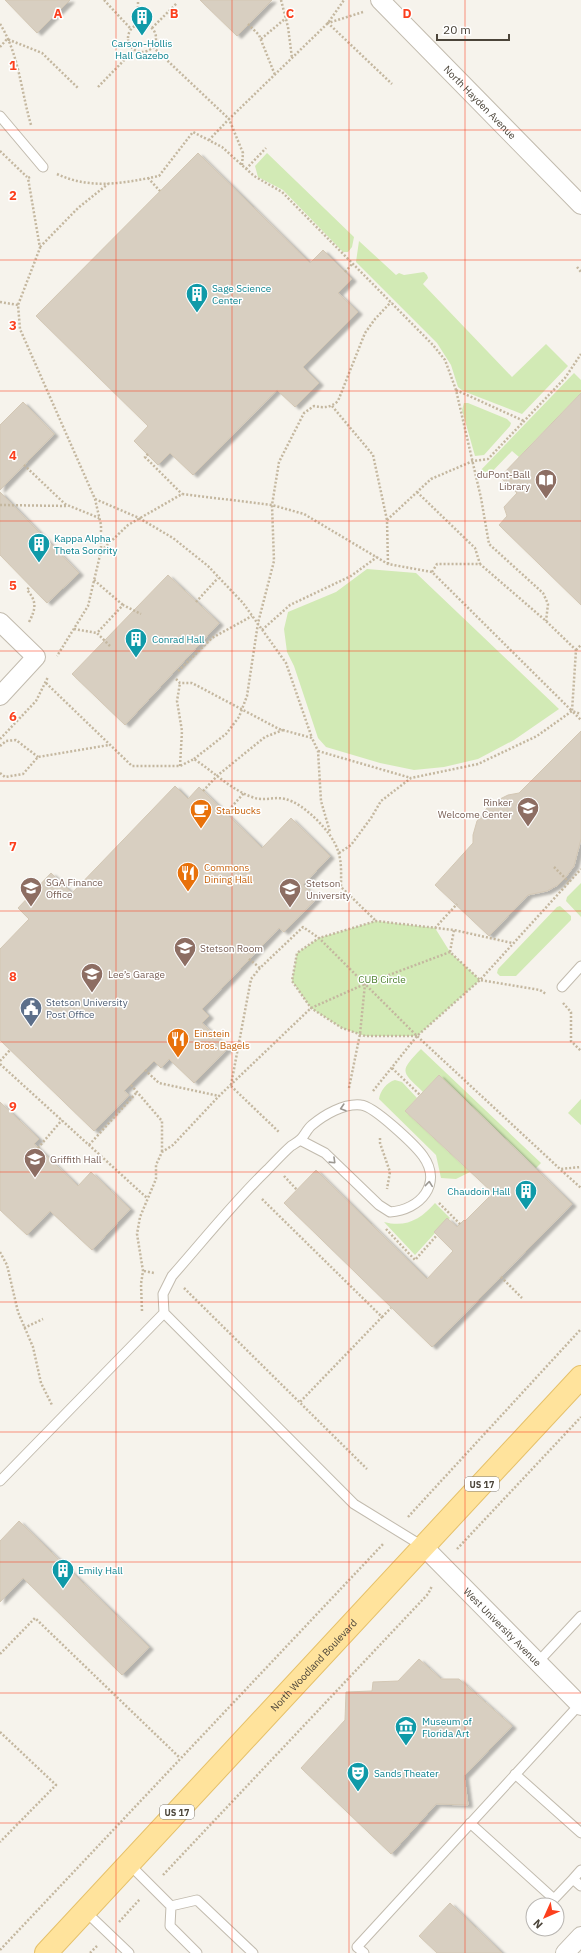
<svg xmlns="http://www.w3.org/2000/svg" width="581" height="1953" font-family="'IBM Plex Sans',sans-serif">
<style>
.green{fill:#d2eab5}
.building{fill:#d8cfc1;stroke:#d3c7b4;filter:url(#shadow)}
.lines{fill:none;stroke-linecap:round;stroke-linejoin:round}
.service-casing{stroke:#c2bbae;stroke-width:11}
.minor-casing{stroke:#c2bbae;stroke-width:20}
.primary-casing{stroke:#e6c16a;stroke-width:24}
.path{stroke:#c4b79f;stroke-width:2.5;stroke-dasharray:2 2;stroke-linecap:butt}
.service{stroke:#fff;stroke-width:9}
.minor{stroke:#fff;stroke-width:18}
.primary{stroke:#ffe39c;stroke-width:22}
.oneway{stroke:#9c9892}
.grid{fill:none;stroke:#fc3f1d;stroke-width:1;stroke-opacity:0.55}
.labels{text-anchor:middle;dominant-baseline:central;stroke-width:3;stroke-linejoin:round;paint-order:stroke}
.shield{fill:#fff;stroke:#817c74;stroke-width:1}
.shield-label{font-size:9px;font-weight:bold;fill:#4b4439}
.culture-label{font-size:10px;fill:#0d838f;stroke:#fff;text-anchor:start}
.street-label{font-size:10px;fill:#4b4439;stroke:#fff}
.education-label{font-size:10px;fill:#785e54;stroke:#fff;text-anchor:start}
.food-label{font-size:10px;fill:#c56008;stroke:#fff;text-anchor:start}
.park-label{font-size:10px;fill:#4a7f2a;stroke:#fff}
.service-label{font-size:10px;fill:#4e5e75;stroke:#fff;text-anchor:start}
.grid-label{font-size:13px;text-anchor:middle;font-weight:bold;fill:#fc3f1d;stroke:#fff;stroke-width:3;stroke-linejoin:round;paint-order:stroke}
</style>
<defs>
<filter id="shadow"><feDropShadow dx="4.5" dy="2.5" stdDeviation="1" flood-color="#0004"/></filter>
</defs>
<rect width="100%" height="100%" fill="#f6f3ec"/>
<path class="green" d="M267,153L354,237L352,247L348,252H343L283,190L258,177L255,166Z
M359,241L396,275L399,273L404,275L424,272L427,275L428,278L423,284L512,377L546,344L568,366L522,414L463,391L458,387L451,365L437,343L356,262Z
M574,373L581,380V393L519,457L512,451L486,478L479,472Z
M464,403H468L507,419L511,423L510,426L484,455L475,456L462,410Z
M367,569L416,573L559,709L514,740L478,759L444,767L414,770L380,763L326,747L318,738L294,666L287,652L284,629L288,612L336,592Z
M581,883V917L566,901L567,897Z
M560,906L571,916V920L516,976H500L497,973L498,969L557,907Z
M376,921L435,928L450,952L480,980L417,1036H365L342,1028L311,1008L292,981L297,953L319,938Z
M421,1049L423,1051L541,1163L536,1168L439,1075L423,1092C401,1071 399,1072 421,1049Z
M395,1080L402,1082L417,1098L405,1111L470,1172L456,1179L441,1178L436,1155L379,1099C380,1091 387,1082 395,1080Z
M581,1099V1125L568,1113Z
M435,1203L450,1218L434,1232L435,1233L415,1255L384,1222C406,1228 421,1219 435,1203Z"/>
<path class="building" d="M5,0H70L37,33Z
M200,0H272L237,36Z
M198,153L310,263L323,250L352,279L338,293L358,312L303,367L319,383L295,407L277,390L193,475L170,453L158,465L134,441L148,426L36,316Z
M581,393V605L499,525L507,516L504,507L517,493L500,477Z
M23,402L54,434L0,490V425Z
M0,492L79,573L47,603L0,555Z
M168,575L219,623L125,725L72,674Z
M581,731V839L574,866L565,878L558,885L547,891L528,895L489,936L435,885L473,843V835L477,821L485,810L494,802L508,795L519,793Z
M175,786L188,799L199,787L262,848L291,818L330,856L303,885L317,898L284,932L279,928L202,1009L209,1016L202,1023L228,1048L194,1083L169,1059L161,1068L154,1061L124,1091L129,1095L94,1131L0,1040V949L29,919L18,908L51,873L72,893Z
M439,1075L572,1204L432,1347L284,1203L316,1170L427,1279L453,1251L434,1232L447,1218L457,1227L464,1220L465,1221L493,1193L405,1111Z
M0,1102L39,1139L34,1144L78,1186L91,1172L130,1209L92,1250L50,1211L27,1235L0,1210Z
M19,1521L149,1647L122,1675L23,1578L0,1602V1541Z
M419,1659L441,1679H459L512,1726L464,1776L468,1805L436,1804L391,1854L301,1768L345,1720L346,1692L372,1691L373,1682L398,1681Z
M450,1903L502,1953H437L419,1936Z"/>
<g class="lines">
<g class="service-casing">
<path id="service" d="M0,116L43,167
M562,987L581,966
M164,1313L163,1294L172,1276C203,1241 233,1203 267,1170C275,1162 282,1154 291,1146C294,1144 298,1142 301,1139C305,1135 307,1129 312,1125C324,1115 344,1103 361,1105C374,1106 415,1145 423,1156C443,1184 420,1210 390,1212L379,1205L325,1153L300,1140
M0,1481L164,1313L354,1504L424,1547
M538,1662L581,1616
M515,1774L581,1833
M470,1823L554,1899L573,1879L581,1886
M129,1864L171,1906L170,1926L197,1953
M573,1879L581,1870
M171,1906L197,1900L253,1953
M85,1911L129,1953
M364,1953L357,1947L580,1704"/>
</g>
<g class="minor-casing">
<g id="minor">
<path id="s1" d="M380,0L581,205"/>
<path d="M0,622L36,657L0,696"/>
<path id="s2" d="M424,1547L581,1706"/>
<path d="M565,1953L581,1936"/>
</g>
</g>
<g class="primary-casing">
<g id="primary">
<path id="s3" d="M46,1953L581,1377"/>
</g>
</g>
<path class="path" d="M104,0L131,29
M281,0L288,27L292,58
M363,12L328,23L392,84
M128 38a14 14 0 1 1 28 0a14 14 0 1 1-28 0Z
M0,24C19,54 21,91 31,125
M138,24V0
M248,24L259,35L275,75
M152,28L177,3
M261,39L286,18
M0,47L7,39L42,53L79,89
M153,47L229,119L209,140
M98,87L134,50
M0,151L27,177
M242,165L243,153L229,119L328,23L344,0
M246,169L266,148
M57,174C91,190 124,183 159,176L193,132L222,147L254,176L282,192L433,345L445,360L456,390L481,498L489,544L543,593L548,604L546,621
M30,177L28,178L40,248L18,305L20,329L95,499L101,525V551L88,606L57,656
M148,178L160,191
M40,247L78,208L108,184
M577,267L581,272
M345,272L353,263
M0,302L18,305
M456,390L524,421
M332,406L373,455L387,520
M148,454L145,457L182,494
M24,465L65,504L99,518
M417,492L475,548L480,564
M95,499L139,518L173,538L208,566L243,603L286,663L312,738
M0,505L67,506
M101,551L128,525L182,494L272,505L304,514L388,564L432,572L572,711
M388,564L387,520L431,479L473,461L488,459L565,378L581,354
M432,572L437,564H480L546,621L576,650L572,711L581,714
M94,580L123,605
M196,602L218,578
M29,622C36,609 37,601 27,590L30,586
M74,629L97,633
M262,630L290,605L351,576L377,557
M110,646L97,633L123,605L141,614
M576,650L581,645
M178,671L212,638L252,616
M176,679L180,683H192L279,729L312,738L318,751L321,801L330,832
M46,683L132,766H180L194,759C214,772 230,789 252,797C264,802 274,796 285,799C304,803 333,833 338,851C342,862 341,875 341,887L376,921
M0,739L36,701L48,677
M0,746L6,741L16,740L38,757
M318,751L411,778
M194,759L226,734L239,717L247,696L258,623L274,561L272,505L279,462L304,413L314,406C324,408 330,408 338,401L365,333L375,319L391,302
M180,766L182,731L177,701L180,683
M0,773L5,777L23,774L38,757L109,745
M203,791L218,775L265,737L283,730
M226,813L244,793
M339,853L351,845L371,818L381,801L411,778L478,764L537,736L572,711L581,720
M554,867L569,882
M435,928L457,904
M450,952L454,930
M249,959L260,968
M563,1003L571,1012V1041L581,1051
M417,1036H365L342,1028L311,1008L292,981L297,953L319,938L376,921L454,930L512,943
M0,1061L10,1050
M0,1064L147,1198
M392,1068L420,1095
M145,1070L159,1083L219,1096
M131,1085L162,1121V1152
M231,1085L251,979L260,968L303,927L319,938L417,1036L560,1169L581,1167
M231,1086L280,1133
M349,1088L360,1034L365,984
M373,1091L417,1036L480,980L581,869
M380,1138V1143L390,1172L387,1189
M89,1145L137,1092
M38,1148L62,1120
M561,1170L581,1188
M284,1176L297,1190
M262,1199L382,1317L300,1402
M439,1203L460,1224
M386,1229L415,1260L437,1235
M0,1252L7,1265L18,1312L33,1347L41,1383L52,1405
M144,1271L154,1273
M501,1277L522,1298
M184,1288L367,1469
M142,1311L141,1284L143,1271L137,1234L140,1217L156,1179V1165L162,1152L173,1145L219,1096L311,1008L365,984L450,952L480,980L540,990L546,994
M382,1317L391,1308
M24,1328L43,1319
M408,1517L581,1329
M457,1549L581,1417
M0,1654L35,1618L180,1758
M0,1732L56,1785L0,1842
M163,1875L428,1594L432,1586
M119,1922L140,1899
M0,1950L384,1543
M90,1953L97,1946"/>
<use href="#service" class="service"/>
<use href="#minor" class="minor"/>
<use href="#primary" class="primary"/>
</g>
<defs><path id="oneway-chevron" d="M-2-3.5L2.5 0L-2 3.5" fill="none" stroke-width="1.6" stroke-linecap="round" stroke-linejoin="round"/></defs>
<g class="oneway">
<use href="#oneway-chevron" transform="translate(343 1108) rotate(163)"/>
<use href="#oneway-chevron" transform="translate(333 1161) rotate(44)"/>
<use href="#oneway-chevron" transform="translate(429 1184) rotate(-84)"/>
</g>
<path class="grid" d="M116,0V1953M232,0V1953M349,0V1953M465,0V1953M0,130H581M0,260H581M0,391H581M0,521H581M0,651H581M0,781H581M0,911H581M0,1042H581M0,1172H581M0,1302H581M0,1432H581M0,1562H581M0,1693H581M0,1823H581"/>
<defs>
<g id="building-pin" transform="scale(1.15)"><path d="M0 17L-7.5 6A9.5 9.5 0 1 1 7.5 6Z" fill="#0f9aa8" stroke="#fff"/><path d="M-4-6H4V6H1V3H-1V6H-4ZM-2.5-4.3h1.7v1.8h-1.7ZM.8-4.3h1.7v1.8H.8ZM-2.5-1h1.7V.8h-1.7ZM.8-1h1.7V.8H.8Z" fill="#fff"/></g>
<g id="library-pin" transform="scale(1.15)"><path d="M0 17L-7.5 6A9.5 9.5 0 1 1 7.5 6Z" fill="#8d6e63" stroke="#fff"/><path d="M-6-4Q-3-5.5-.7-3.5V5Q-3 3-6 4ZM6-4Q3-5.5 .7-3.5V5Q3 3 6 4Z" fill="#fff"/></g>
<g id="university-pin" transform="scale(1.15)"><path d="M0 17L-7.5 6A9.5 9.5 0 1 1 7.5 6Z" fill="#8d6e63" stroke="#fff"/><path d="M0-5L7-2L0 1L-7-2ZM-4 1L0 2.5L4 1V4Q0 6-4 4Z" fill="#fff"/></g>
<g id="cafe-pin" transform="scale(1.15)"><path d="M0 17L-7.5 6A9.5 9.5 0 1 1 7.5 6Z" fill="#e8710a" stroke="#fff"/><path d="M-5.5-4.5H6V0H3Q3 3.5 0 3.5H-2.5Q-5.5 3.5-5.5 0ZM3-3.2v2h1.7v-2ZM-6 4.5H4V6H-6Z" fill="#fff"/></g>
<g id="restaurant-pin" transform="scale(1.15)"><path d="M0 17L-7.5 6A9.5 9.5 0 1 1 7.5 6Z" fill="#e8710a" stroke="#fff"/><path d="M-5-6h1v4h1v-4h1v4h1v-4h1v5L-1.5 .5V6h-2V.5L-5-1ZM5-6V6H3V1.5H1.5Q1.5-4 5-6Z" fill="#fff"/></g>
<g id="civic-pin" transform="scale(1.15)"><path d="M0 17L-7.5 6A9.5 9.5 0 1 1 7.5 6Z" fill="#5c6f8a" stroke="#fff"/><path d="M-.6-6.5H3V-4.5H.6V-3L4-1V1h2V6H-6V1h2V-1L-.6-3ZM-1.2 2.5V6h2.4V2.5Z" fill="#fff"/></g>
<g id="museum-pin" transform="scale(1.15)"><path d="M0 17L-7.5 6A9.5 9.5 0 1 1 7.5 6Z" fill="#0f9aa8" stroke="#fff"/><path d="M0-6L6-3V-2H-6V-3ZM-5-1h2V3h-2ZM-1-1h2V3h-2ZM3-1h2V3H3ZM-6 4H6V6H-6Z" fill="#fff"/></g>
<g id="theatre-pin" transform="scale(1.15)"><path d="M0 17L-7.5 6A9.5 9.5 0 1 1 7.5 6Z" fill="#0f9aa8" stroke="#fff"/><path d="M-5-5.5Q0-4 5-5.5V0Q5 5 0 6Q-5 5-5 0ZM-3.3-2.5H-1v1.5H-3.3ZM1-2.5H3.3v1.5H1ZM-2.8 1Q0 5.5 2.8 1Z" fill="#fff"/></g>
</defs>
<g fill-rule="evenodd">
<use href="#building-pin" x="142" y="17"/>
<use href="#building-pin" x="197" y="294"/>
<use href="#library-pin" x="546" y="480"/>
<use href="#building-pin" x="39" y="544"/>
<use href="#building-pin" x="136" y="639"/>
<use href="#university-pin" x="528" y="808"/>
<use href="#cafe-pin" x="201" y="810"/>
<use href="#restaurant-pin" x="188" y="873"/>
<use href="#university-pin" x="31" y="888"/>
<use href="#university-pin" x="290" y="889"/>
<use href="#university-pin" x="185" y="948"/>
<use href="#university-pin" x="92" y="974"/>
<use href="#civic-pin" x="31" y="1008"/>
<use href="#restaurant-pin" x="178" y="1039"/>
<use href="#university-pin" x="35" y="1159"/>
<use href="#building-pin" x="526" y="1191"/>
<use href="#building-pin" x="63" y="1570"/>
<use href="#museum-pin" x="406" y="1727"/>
<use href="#theatre-pin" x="358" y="1773"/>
</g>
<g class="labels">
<g class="shield">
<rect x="465" y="1477" width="34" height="14" rx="3"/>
<rect x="160" y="1805" width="34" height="14" rx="3"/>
</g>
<g class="shield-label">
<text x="482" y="1484">US 17</text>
<text x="177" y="1812">US 17</text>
</g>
<g class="culture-label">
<text x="142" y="43" text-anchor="middle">Carson-Hollis<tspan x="142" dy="12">Hall Gazebo</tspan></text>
<text x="212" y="288">Sage Science<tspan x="212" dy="12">Center</tspan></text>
<text x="54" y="538">Kappa Alpha<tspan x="54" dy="12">Theta Sorority</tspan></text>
<text x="152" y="639">Conrad Hall</text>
<text x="510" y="1191" text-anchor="end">Chaudoin Hall</text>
<text x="78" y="1570">Emily Hall</text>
<text x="422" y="1721">Museum of<tspan x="422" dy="12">Florida Art</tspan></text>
<text x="374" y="1773">Sands Theater</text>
</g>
<g class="street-label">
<text stroke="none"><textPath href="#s1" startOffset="143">North Hayden Avenue</textPath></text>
<text stroke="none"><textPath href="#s2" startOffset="112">West University Avenue</textPath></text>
<text stroke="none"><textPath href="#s3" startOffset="393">North Woodland Boulevard</textPath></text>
</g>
<g class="education-label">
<text x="530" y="474" text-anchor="end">duPont-Ball<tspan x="530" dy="12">Library</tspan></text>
<text x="512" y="802" text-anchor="end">Rinker<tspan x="512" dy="12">Welcome Center</tspan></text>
<text x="46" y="882">SGA Finance<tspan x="46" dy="12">Office</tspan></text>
<text x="306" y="883">Stetson<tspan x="306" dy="12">University</tspan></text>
<text x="200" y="948">Stetson Room</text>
<text x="108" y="974">Lee’s Garage</text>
<text x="50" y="1159">Griffith Hall</text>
</g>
<g class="food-label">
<text x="216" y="810">Starbucks</text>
<text x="204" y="867">Commons<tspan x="204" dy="12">Dining Hall</tspan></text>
<text x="194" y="1033">Einstein<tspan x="194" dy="12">Bros. Bagels</tspan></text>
</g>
<g class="park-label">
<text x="382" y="979">CUB Circle</text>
</g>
<g class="service-label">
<text x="46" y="1002">Stetson University<tspan x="46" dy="12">Post Office</tspan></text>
</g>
</g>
<g class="grid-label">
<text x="58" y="18">A</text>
<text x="174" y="18">B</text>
<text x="290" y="18">C</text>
<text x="407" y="18">D</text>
<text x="13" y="70">1</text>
<text x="13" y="200">2</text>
<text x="13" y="330">3</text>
<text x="13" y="460">4</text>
<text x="13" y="590">5</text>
<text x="13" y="721">6</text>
<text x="13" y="851">7</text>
<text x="13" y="981">8</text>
<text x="13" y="1111">9</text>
</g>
<g transform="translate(545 1917) rotate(225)"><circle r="19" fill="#ffffff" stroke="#b7b4b0"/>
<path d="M0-3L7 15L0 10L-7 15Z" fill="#fc3f1d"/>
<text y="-6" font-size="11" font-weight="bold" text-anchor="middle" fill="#4b4439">N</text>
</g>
<path d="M437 34v6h72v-6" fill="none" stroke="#4b4439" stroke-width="2"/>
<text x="443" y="34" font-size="12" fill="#4b4439" stroke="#ffffff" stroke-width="3" paint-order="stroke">20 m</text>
</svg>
